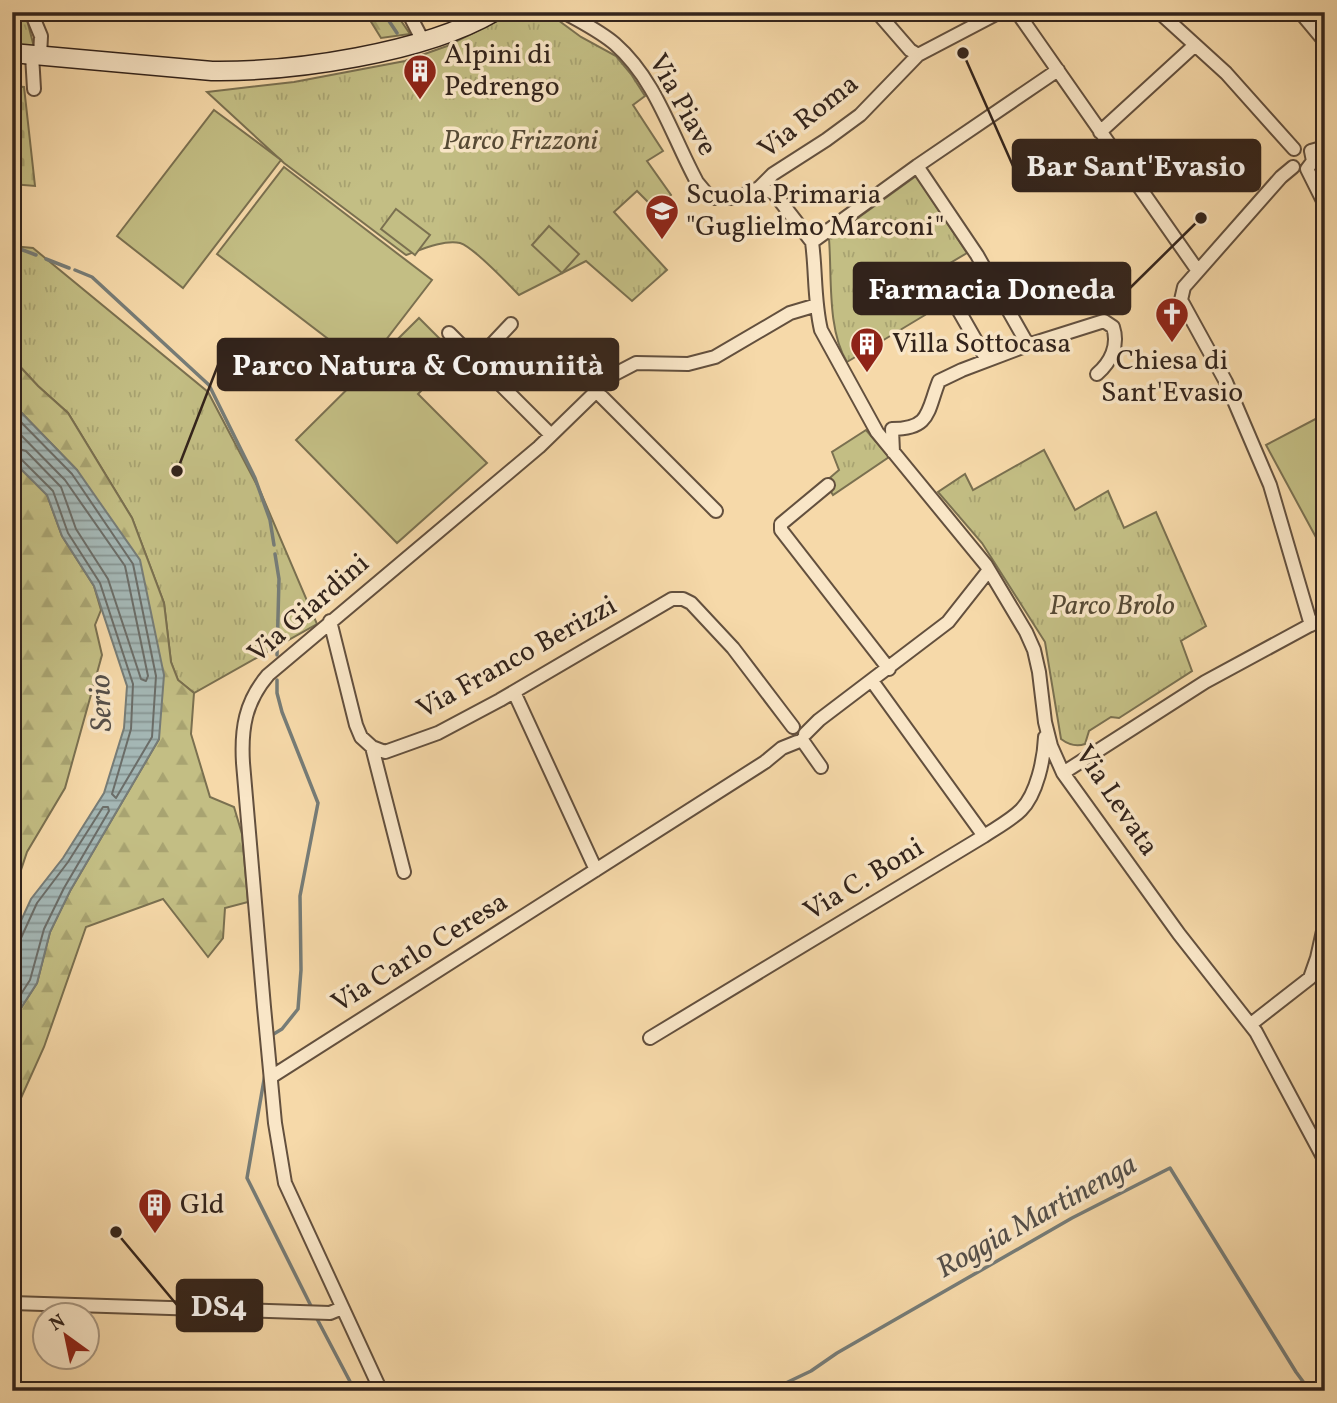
<svg xmlns="http://www.w3.org/2000/svg" width="1337" height="1403" font-family="Vollkorn,serif">
<style>
.grass{fill:url(#grass-tufts);stroke:#7a7050;stroke-width:2}
.forest{fill:url(#forest-firs);stroke:#7a7050;stroke-width:2}
.cemetery{fill:url(#cemetery-stones);stroke:#7a7050;stroke-width:2}
.garden{fill:#c3be84;stroke:#7a7050;stroke-width:2}
.water{fill:url(#water-rules);stroke:#767c77;stroke-width:2}
.lines{fill:none;stroke-linecap:round;stroke-linejoin:round}
.shore{stroke:#6b6d68;stroke-width:2}
.stream{stroke:#767c77;stroke-width:3.5}
.street-casing{stroke:#63503e;stroke-width:16}
.secondary-casing{stroke:#32231b;stroke-width:21}
.street{stroke:#f9e6c7;stroke-width:12}
.secondary{stroke:#f9e6c7;stroke-width:18}
.labels{text-anchor:middle;dominant-baseline:central;stroke-width:7;stroke-linejoin:round;paint-order:stroke}
.poi-label{font-size:28px;fill:#32231b;stroke:#f9e6c7;text-anchor:start}
.street-label{font-size:28px;fill:#32231b;stroke:#f9e6c7}
.park-label{font-size:28px;font-style:italic;fill:#564a35;stroke:#f9e6c7}
.water-label{font-size:30px;font-style:italic;fill:#544f49;stroke:#f9e6c7}
.leader{fill:none;stroke:#32231b;stroke-width:2.5}
.callout-dot{fill:#32231b;stroke:#f9e6c7;stroke-width:2.5}
.callout{fill:#32231b;stroke:#32231b;stroke-width:2.5}
.callout-label{font-size:30px;text-anchor:middle;font-weight:bold;fill:#fff}
</style>
<defs>
<pattern id="grass-tufts" width="24" height="20" patternUnits="userSpaceOnUse" patternTransform="scale(1.75)"><rect width="24" height="20" fill="#c3be84"/><path d="M3 7l-1-3M5 7V3M7 7l1-3M15 17l-1-3M17 17v-4M19 17l1-3" fill="none" stroke="#a8a371"/></pattern>
<pattern id="forest-firs" width="22" height="20" patternUnits="userSpaceOnUse" patternTransform="scale(1.75)"><rect width="22" height="20" fill="#c3be84"/><path d="M5 1l3.5 6h-7zM16 11l3.5 6h-7z" fill="#a8a371"/></pattern>
<pattern id="cemetery-stones" width="16" height="16" patternUnits="userSpaceOnUse" patternTransform="scale(1.75)"><rect width="16" height="16" fill="#c3be84"/><path d="M2 7V4a2 2 0 0 1 4 0v3zM10 15v-3a2 2 0 0 1 4 0v3z" fill="#a8a371"/></pattern>
<pattern id="water-rules" width="6" height="5" patternUnits="userSpaceOnUse" patternTransform="scale(1.75)"><rect width="6" height="5" fill="#a4b7b5"/><path d="M0 2.5h6" fill="none" stroke="#869492"/></pattern>
</defs>
<rect width="100%" height="100%" fill="#f6d9a9"/>
<filter id="stains"><feTurbulence type="fractalNoise" baseFrequency=".00286" numOctaves="4"/><feColorMatrix values="0 0 0 0 .2 0 0 0 0 .09 0 0 0 0 .02 0 0 0 .5 -.17"/></filter>
<radialGradient id="worn" r=".72"><stop offset=".6" stop-color="#630" stop-opacity="0"/><stop offset="1" stop-color="#630" stop-opacity=".3"/></radialGradient>
<path class="grass" d="M12,12H25L34,47L12,44Z
M515,12H547L581,37L616,56L631,74L645,96L633,105L663,151L647,161L671,195L656,210L637,191L614,212L667,270L632,301L586,261L519,295C508,284 474,247 460,243C445,239 420,250 406,255L284,163L207,92L294,82L405,61L447,46Z
M916,176L967,253L908,288L925,315L847,362C827,330 832,276 829,239Z
M12,246L33,248L208,392L261,493L317,624L194,693L178,680L171,662L164,603L132,518L68,413L38,386L12,358Z
M866,430L889,457L833,495L825,482L839,470L832,452Z
M1044,450L1075,510L1108,491L1124,528L1156,512L1206,626L1181,641L1192,671L1119,718L1111,717L1089,731L1085,744C1076,747 1069,745 1061,739L1045,642L982,543L938,492L965,474L973,490Z"/>
<path class="forest" d="M365,12H395L410,34L381,38Z
M12,358L38,386L68,413L132,518L164,603L171,662L178,680L194,693L191,734L210,797L234,807L242,834L248,902L225,908L223,938L208,957L163,899L86,927L44,1047L12,1118V1022L37,983L50,932L70,891L159,739L77,470L12,403Z
M12,460L47,495L62,536L94,586L101,610L95,625L102,655L65,788L27,852L12,897Z"/>
<path class="cemetery" d="M12,86L24,87L35,186L12,184Z"/>
<path class="garden" d="M214,110L281,160L183,288L117,236Z
M284,167L432,280L365,367L217,254Z
M396,209L430,235L415,255L381,229Z
M549,226L579,254L562,273L532,245Z
M419,318L456,355L418,394L487,463L397,543L296,440Z
M1325,414V554L1266,445Z"/>
<path class="water" d="M12,403L77,470L140,560L164,675L159,739L70,891L50,932L37,983L12,1022V940L31,899L63,858L104,793L124,728L127,686L94,586L62,536L47,495L12,460Z"/>
<g class="lines">
<path class="shore" d="M12,413L72,474L133,564L156,676L152,737L116,798L112,794L131,729L133,684L100,583L68,533L53,491L20,458L12,456
M12,426L65,480L125,566L148,676L146,681L141,679L108,579L76,529L61,487L26,451L12,447
M12,941L21,938L37,903L68,862L103,807H108L109,811L64,888L44,929L30,980L12,1008"/>
<path class="stream" d="M383,12L397,33
M12,246L36,255
M46,259L69,268
M75,270L92,277L209,385L255,478L270,520L274,545
M275,554L279,579L277,655
M272,1035L282,1029L298,1009L301,970L300,896L318,803L282,712L277,693V680
M265,1074L247,1178L312,1308
M315,1315L355,1391
M769,1391L811,1371L837,1353L1072,1218L1170,1168L1296,1372L1310,1391"/>
<g class="street-casing">
<path id="street" d="M31,12L41,36L40,56
M408,12L423,41
M564,12C581,22 600,31 615,44C656,80 671,134 697,182L707,194L715,198H736L759,188L773,174L826,140L860,115L918,55L1000,12
M877,12L910,50L918,55
M1017,12L1198,271
M1159,12L1226,73L1294,149
M1300,12L1325,42
M32,55L34,89
M1100,132L1195,45
M1311,151L1325,147
M917,166L977,255L1028,345
M1293,167L1281,177L1184,287L1181,300L1226,382L1270,485L1311,625
M1307,169L1325,205
M1307,169L1313,161L1311,151
M759,188L774,193L812,242
M812,242C816,271 814,301 821,330L877,432L986,565L1026,632L1034,650L1039,672L1045,722L1051,746L1063,773L1179,934L1256,1032L1325,1161
M812,242L917,166L1058,70
M955,304L987,360
M449,333L551,435
M477,360L511,324
M596,391L716,511
M893,452L892,429C931,429 927,411 939,381L962,370L1028,345L1104,321L1113,327C1119,345 1111,362 1097,374
M828,485L781,524V530L889,669
M330,621L356,725L361,737L372,747L385,752L438,733L500,700L672,599H683L691,603L733,648L793,727
M872,681L984,836
M514,692L596,870
M805,734L819,720L948,622L989,570
M802,740L821,767
M372,747L404,872
M1063,773L1205,682L1325,617
M1251,1024L1310,978L1317,958L1325,922
M650,1038L984,836C996,828 1010,821 1021,810C1037,794 1044,759 1045,737
M271,1077L765,762L782,748L797,742
M12,1303L330,1313L342,1308
M381,1391L285,1183L275,1123L264,1007L243,763C241,729 245,702 268,675L539,447L613,375L636,363L688,364L715,357L790,313L817,305"/>
</g>
<g class="secondary-casing">
<path id="secondary" d="M12,53L212,71C293,72 424,53 494,12"/>
</g>
<use href="#street" class="street"/>
<use href="#secondary" class="secondary"/>
</g>
<defs>
<g id="building-pin" transform="scale(1.75)"><path d="M0 17L-7.5 6A9.5 9.5 0 1 1 7.5 6Z" fill="#8f2418" stroke="#f9e6c7"/><path d="M-4-6H4V6H1V3H-1V6H-4ZM-2.5-4.3h1.7v1.8h-1.7ZM.8-4.3h1.7v1.8H.8ZM-2.5-1h1.7V.8h-1.7ZM.8-1h1.7V.8H.8Z" fill="#fff"/></g>
<g id="school-pin" transform="scale(1.75)"><path d="M0 17L-7.5 6A9.5 9.5 0 1 1 7.5 6Z" fill="#8f2418" stroke="#f9e6c7"/><path d="M0-5L7-2L0 1L-7-2ZM-4 1L0 2.5L4 1V4Q0 6-4 4Z" fill="#fff"/></g>
<g id="church-pin" transform="scale(1.75)"><path d="M0 17L-7.5 6A9.5 9.5 0 1 1 7.5 6Z" fill="#8f2418" stroke="#f9e6c7"/><path d="M-1.2-6h2.4v3.5h3.3v2.4h-3.3V6h-2.4V-.1h-3.3v-2.4h3.3Z" fill="#fff"/></g>
</defs>
<g fill-rule="evenodd">
<use href="#building-pin" x="420" y="71"/>
<use href="#school-pin" x="662" y="211"/>
<use href="#church-pin" x="1172" y="314"/>
<use href="#building-pin" x="867" y="344"/>
<use href="#building-pin" x="155" y="1205"/>
</g>
<g class="labels">
<g class="poi-label">
<text x="444" y="55">Alpini di<tspan x="444" dy="32">Pedrengo</tspan></text>
<text x="686" y="195">Scuola Primaria<tspan x="686" dy="32">"Guglielmo Marconi"</tspan></text>
<text x="892" y="344">Villa Sottocasa</text>
<text x="1172" y="361" text-anchor="middle">Chiesa di<tspan x="1172" dy="32">Sant'Evasio</tspan></text>
<text x="180" y="1205">Gld</text>
</g>
<g class="street-label">
<text transform="translate(682 105) rotate(61)">Via Piave</text>
<text transform="translate(809 117) rotate(-38)">Via Roma</text>
<text transform="translate(309 609) rotate(-41)">Via Giardini</text>
<text transform="translate(517 658) rotate(-29)">Via Franco Berizzi</text>
<text transform="translate(1116 801) rotate(56)">Via Levata</text>
<text transform="translate(864 880) rotate(-31)">Via C. Boni</text>
<text transform="translate(420 953) rotate(-32)">Via Carlo Ceresa</text>
</g>
<g class="park-label">
<text x="520" y="141">Parco Frizzoni</text>
<text x="1112" y="606">Parco Brolo</text>
</g>
<g class="water-label">
<text transform="translate(102 703) rotate(-92)">Serio</text>
<text transform="translate(1037 1217) rotate(-29)">Roggia Martinenga</text>
</g>
</g>
<path class="leader" d="M963 53L1013 166M1201 218L1130 288M177 471L218 365M116 1232L177 1305"/>
<g class="callout-dot">
<circle cx="963" cy="53" r="7"/>
<circle cx="1201" cy="218" r="7"/>
<circle cx="177" cy="471" r="7"/>
<circle cx="116" cy="1232" r="7"/>
</g>
<g class="callout">
<rect x="1013" y="140" width="247" height="51" rx="7"/>
<rect x="854" y="263" width="276" height="51" rx="7"/>
<rect x="218" y="339" width="400" height="51" rx="7"/>
<rect x="177" y="1280" width="85" height="51" rx="7"/>
</g>
<g class="callout-label">
<text x="1136" y="176">Bar Sant'Evasio</text>
<text x="992" y="299">Farmacia Doneda</text>
<text x="418" y="375">Parco Natura &amp; Comuniità</text>
<text x="219" y="1316">DS4</text>
</g>
<rect width="1337" height="1403" fill="none" stroke="#f6d9a9" stroke-width="42"/>
<rect x="14" y="14" width="1309" height="1375" fill="none" stroke="#32231b" stroke-width="3.5"/>
<rect x="21" y="21" width="1295" height="1361" fill="none" stroke="#32231b" stroke-width="2"/>
<g transform="translate(66 1336) rotate(327)"><circle r="33" fill="#f9e6c7" stroke="#a99882" stroke-width="2"/>
<path d="M0-5L12 26L0 18L-12 26Z" fill="#8f2418"/>
<text y="-10" font-size="19" font-weight="bold" text-anchor="middle" fill="#32231b">N</text>
</g>
<rect width="100%" height="100%" filter="url(#stains)"/>
<rect width="100%" height="100%" fill="url(#worn)"/>
</svg>
